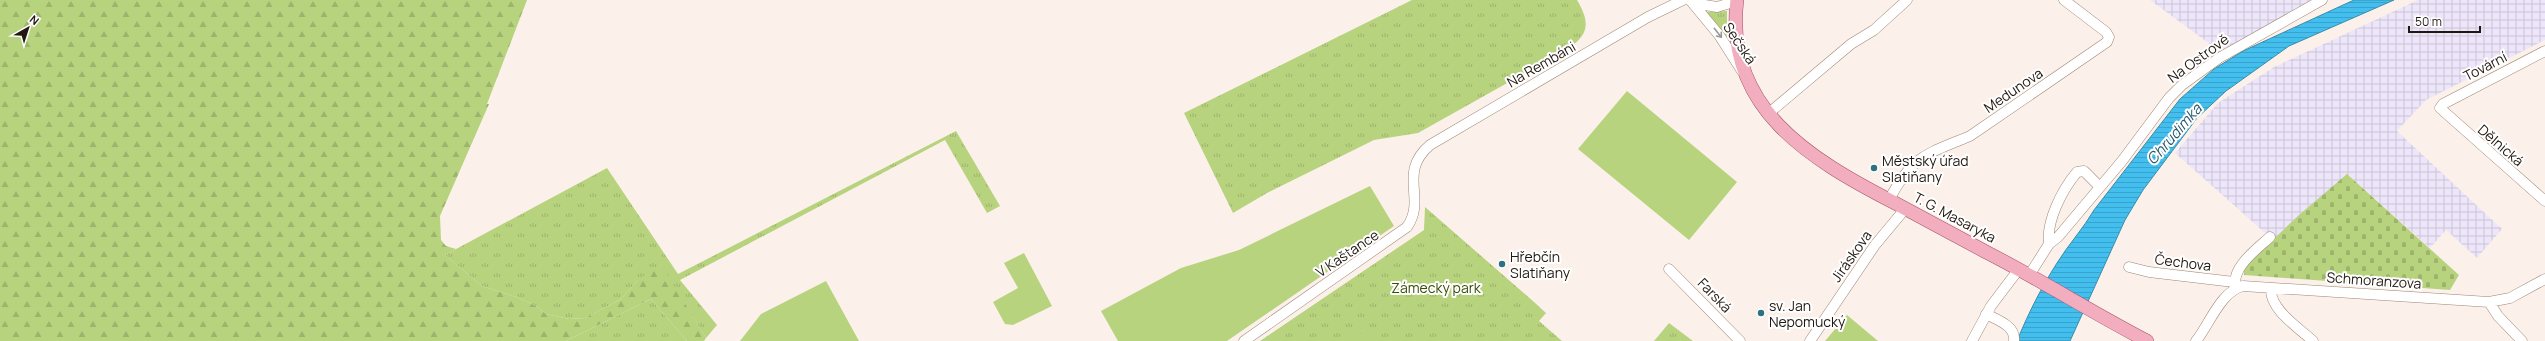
<svg xmlns="http://www.w3.org/2000/svg" width="2545" height="341" font-family="Manrope,sans-serif">
<style>
.industrial{fill:url(#industrial-grid)}
.grass{fill:url(#grass-tufts)}
.forest{fill:url(#forest-firs)}
.cemetery{fill:url(#cemetery-stones)}
.garden{fill:#b7d37e}
.water{fill:url(#water-rules);stroke:#388dac}
.lines{fill:none;stroke-linecap:round;stroke-linejoin:round}
.minor-casing{stroke:#9e8674;stroke-width:11}
.major-casing{stroke:#a35567;stroke-width:14}
.minor{stroke:#fff;stroke-width:10}
.major{stroke:#f2adbf;stroke-width:13}
.oneway{stroke:#9b9794}
.poi-dot{fill:#2e7182;stroke:#fff;stroke-width:1.5}
.labels{text-anchor:middle;dominant-baseline:central;stroke-width:4;stroke-linejoin:round;paint-order:stroke}
.street-label{font-size:14px;fill:#211811;stroke:#fff}
.poi-label{font-size:14px;fill:#211811;stroke:#fff;text-anchor:start}
.park-label{font-size:14px;fill:#3b4d05;stroke:#fff}
.water-label{font-size:15px;font-style:italic;fill:#26586c;stroke:#fff}
</style>
<defs>
<pattern id="industrial-grid" width="8" height="8" patternUnits="userSpaceOnUse"><rect width="8" height="8" fill="#ede6fb"/><path d="M0 4h8M4 0v8" fill="none" stroke="#cbc5d6"/></pattern>
<pattern id="grass-tufts" width="24" height="20" patternUnits="userSpaceOnUse"><rect width="24" height="20" fill="#b7d37e"/><path d="M3 7l-1-3M5 7V3M7 7l1-3M15 17l-1-3M17 17v-4M19 17l1-3" fill="none" stroke="#9db46c"/></pattern>
<pattern id="forest-firs" width="22" height="20" patternUnits="userSpaceOnUse"><rect width="22" height="20" fill="#b7d37e"/><path d="M5 1l3.5 6h-7zM16 11l3.5 6h-7z" fill="#9db46c"/></pattern>
<pattern id="cemetery-stones" width="16" height="16" patternUnits="userSpaceOnUse"><rect width="16" height="16" fill="#b7d37e"/><path d="M2 7V4a2 2 0 0 1 4 0v3zM10 15v-3a2 2 0 0 1 4 0v3z" fill="#9db46c"/></pattern>
<pattern id="water-rules" width="6" height="5" patternUnits="userSpaceOnUse"><rect width="6" height="5" fill="#42bfee"/><path d="M0 2.5h6" fill="none" stroke="#3aa3cb"/></pattern>
</defs>
<rect width="100%" height="100%" fill="#fcf1ea"/>
<path class="industrial" d="M2150,0H2316L2219,54L2218,50Z
M2418,0H2545V40L2426,100L2397,131L2502,229L2477,258L2446,230L2430,248L2347,174L2273,240L2175,153L2218,103L2274,67Z"/>
<path class="grass" d="M1412,0H1577C1594,28 1585,39 1559,54L1418,133L1374,140L1267,193L1233,213L1184,113Z
M1727,11V41L1704,12Z
M956,131L1000,206L987,213L945,140L680,280L717,325L706,338L667,276L637,281L621,299L585,318L569,319L546,314L536,306L519,298L482,286L445,255L607,168L678,274Z
M1425,207L1534,302L1546,313L1539,321L1562,341H1260L1424,230Z
M651,299L687,341H566Z
M1669,323L1693,341H1654Z"/>
<path class="forest" d="M0,0H527L487,104H489L440,216L441,240L446,246L456,249L445,255L482,286L519,298L536,306L546,314L569,319L585,318L621,299L637,281L655,267L665,271L706,338L704,341H687L651,299L566,341H0Z"/>
<path class="cemetery" d="M2347,174L2459,275L2450,290L2244,275V267L2299,215Z"/>
<path class="garden" d="M1627,91L1737,182L1689,240L1578,149Z
M1370,186L1394,226L1227,341H1118L1101,311L1181,268L1239,250Z
M1024,253L1052,306L1013,325L1005,324L993,302L1018,288L1004,263Z
M826,281L859,341H740L761,314Z
M1847,315L1878,341H1825Z
M1364,333L1374,336L1380,341H1346L1356,334Z"/>
<path class="water" d="M2354,0H2394L2289,46L2226,91L2197,118L2143,190L2125,220L2070,341H2017C2028,314 2041,288 2057,263C2068,245 2083,229 2094,210L2180,99L2214,69L2243,51Z"/>
<g class="lines">
<g class="minor-casing">
<path id="minor" d="M1690,0L1719,35L1742,71
M1693,3L1717,7L1737,1L1736,0
M2545,51L2443,104L2440,108L2545,201
M1769,113L1851,44L1874,30L1907,0
M1889,200C1913,155 1925,155 1970,136L2107,42L2109,37L2106,32L2064,0
M2049,244C2046,221 2062,190 2077,172L2084,171L2100,187
M2129,267L2149,272L2234,282
M1669,269L1740,341
M2030,274L2049,244L2058,237L2122,161L2169,98L2182,85L2219,58L2322,0
M2236,288C2230,268 2257,249 2270,237
M2271,288C2269,309 2299,328 2313,341
M2489,302L2498,316L2522,341
M1986,314C1998,320 2016,326 2014,341
M1244,341L1407,227C1427,199 1397,173 1430,145L1648,17L1683,0
M1810,341L1875,245L1905,209
M1972,341L1991,306L2019,269
M2196,341C2209,325 2221,291 2243,286L2489,302L2510,298L2545,279"/>
</g>
<g class="major-casing">
<path id="major" d="M1737,0C1724,108 1810,159 1893,202C1924,219 1955,235 1986,252C2041,280 2093,313 2147,341"/>
</g>
<use href="#minor" class="minor"/>
<use href="#major" class="major"/>
</g>
<defs><path id="oneway-shaft" d="M-6 0H5M1.5-3L5.5 0L1.5 3" fill="none" stroke-width="1.6" stroke-linecap="round" stroke-linejoin="round"/></defs>
<use class="oneway" href="#oneway-shaft" transform="translate(1718 33) rotate(52)"/>
<g class="poi-dot">
<circle cx="1874" cy="168" r="4"/>
<circle cx="1502" cy="264" r="4"/>
<circle cx="1761" cy="313" r="4"/>
</g>
<g class="labels">
<g class="street-label">
<text transform="translate(1740 43) rotate(56)">Sečská</text>
<text transform="translate(2198 58) rotate(-36)">Na Ostrově</text>
<text transform="translate(1541 64) rotate(-30)">Na Rembáni</text>
<text transform="translate(2485 66) rotate(-27)">Tovární</text>
<text transform="translate(2013 90) rotate(-34)">Medunova</text>
<text transform="translate(2501 145) rotate(41)">Dělnická</text>
<text transform="translate(1955 217) rotate(28)">T. G. Masaryka</text>
<text transform="translate(1347 253) rotate(-34)">V Kaštance</text>
<text transform="translate(1851 256) rotate(-55)">Jiráskova</text>
<text transform="translate(2183 262) rotate(7)">Čechova</text>
<text transform="translate(2374 280) rotate(4)">Schmoranzova</text>
<text transform="translate(1715 295) rotate(46)">Farská</text>
</g>
<g class="poi-label">
<text x="1882" y="160">Městský úřad<tspan x="1882" dy="16">Slatiňany</tspan></text>
<text x="1510" y="256">Hřebčín<tspan x="1510" dy="16">Slatiňany</tspan></text>
<text x="1769" y="305">sv. Jan<tspan x="1769" dy="16">Nepomucký</tspan></text>
</g>
<g class="park-label">
<text x="1436" y="287">Zámecký park</text>
</g>
<g class="water-label">
<text transform="translate(2174 134) rotate(-49)">Chrudimka</text>
</g>
</g>
<g transform="translate(28 28) rotate(39)" stroke="#ffffff" stroke-width="3" paint-order="stroke">
<path d="M0-3L7 15L0 10L-7 15Z" fill="#211811"/>
<text y="-6" font-size="11" font-weight="bold" text-anchor="middle" fill="#211811">N</text>
</g>
<path d="M2409 26v6h71v-6" fill="none" stroke="#211811" stroke-width="2"/>
<text x="2415" y="26" font-size="12" fill="#211811" stroke="#ffffff" stroke-width="3" paint-order="stroke">50 m</text>
</svg>
